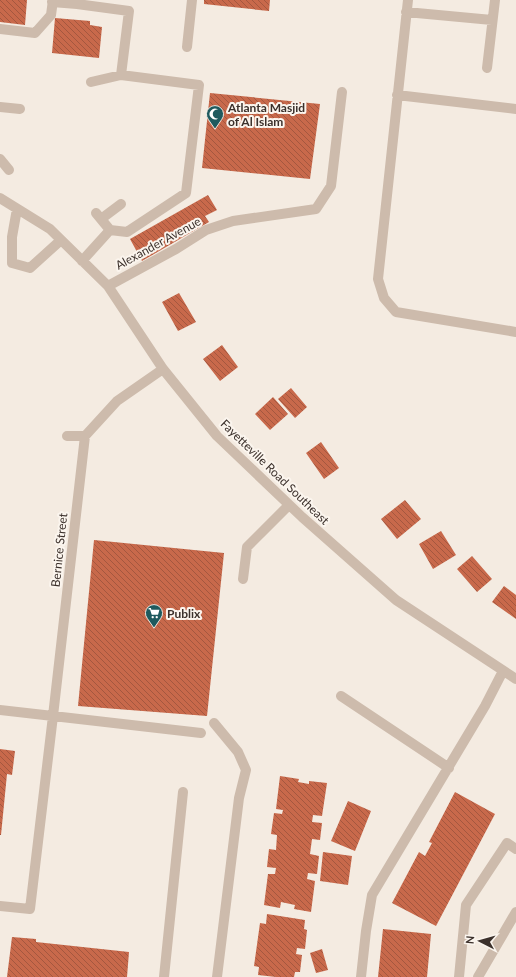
<svg xmlns="http://www.w3.org/2000/svg" width="516" height="977" font-family="Lato,sans-serif">
<style>
.building{fill:url(#building-back-hatch)}
.lines{fill:none;stroke-linecap:round;stroke-linejoin:round}
.minor{stroke:#cdbbac;stroke-width:10}
.labels{text-anchor:middle;dominant-baseline:central;stroke-width:4;stroke-linejoin:round;paint-order:stroke}
.poi-label{font-size:12px;font-weight:bold;fill:#3b302b;stroke:#fbf5ee;text-anchor:start}
.street-label{font-size:12px;fill:#3b302b;stroke:#fbf5ee}
</style>
<defs>
<pattern id="building-back-hatch" width="6" height="6" patternUnits="userSpaceOnUse"><rect width="6" height="6" fill="#c8694b"/><path d="M-1 5l2 2M0 0l6 6M5-1l2 2" fill="none" stroke="#a4573f"/></pattern>
</defs>
<rect width="100%" height="100%" fill="#f4ebe1"/>
<path class="building" d="M0,0H27L25,25L0,22Z
M204,0H270L269,11L204,4Z
M55,18L90,21V25L102,27L99,58L52,53Z
M210,93L320,104L310,179L202,168Z
M208,195L217,210L205,216L209,222L142,261L130,239Z
M179,293L196,322L178,331L162,302Z
M222,345L238,367L220,381L203,359Z
M291,388L307,407L295,418L278,399Z
M273,397L288,414L270,430L255,414Z
M321,442L339,468L324,479L306,453Z
M405,500L421,519L397,539L381,519Z
M441,531L456,555L433,569L419,544Z
M94,540L224,553L207,716L78,706Z
M472,556L492,579L477,592L457,569Z
M504,586L516,595V619L492,602Z
M0,749L15,751L12,775L7,774L1,835H0Z
M280,776L299,779L298,782L309,784V781L327,783L322,816L313,815L312,822L322,823L320,840L312,839L310,854L319,856L317,874L308,873L307,879L315,881L311,912L294,909L295,905L281,902L280,908L264,905L268,874H275L276,868L267,867L269,849L276,850L277,835L271,834L274,813L282,814L283,810L276,809Z
M455,792L495,814L436,926L392,903L419,852L425,856L432,843L429,842Z
M348,801L371,811L355,851L331,841Z
M323,852L352,856L348,885L320,881Z
M267,914L305,920L304,929L307,930L305,949L297,948L296,954L302,955L300,972H295L294,977H276L258,975L259,967L254,966L260,923L266,924Z
M383,929L431,934L427,977H378Z
M12,937L36,939V942L129,952L127,977H7Z
M322,949L328,970L316,973L310,953Z"/>
<g class="lines">
<path class="minor" d="M408,0L378,279L384,298L396,312L516,332
M52,2L77,4L78,0
M77,4L129,11L121,75
M406,12L492,20
M0,29L35,33L51,15L53,0
M187,47L192,0
M487,68L495,0
M91,82L121,75L199,85L186,193L127,232L110,230L96,213
M397,95L516,109
M0,107L20,109
M0,159L9,170
M0,198L50,229L108,286L163,369L217,436L302,517L396,600L516,679
M17,209L12,237V263L30,268L61,240
M101,219L121,204
M82,261L110,230
M108,286L176,249L206,230L233,221L316,209L331,186L342,92
M67,436H85
M243,579L247,547L289,505
M341,696L449,768
M0,710L53,716L85,436L117,401L163,369
M214,723L238,752L246,770L239,798L217,977
M0,906L30,909L53,716L201,733
M164,977L183,792
M361,977L366,931L372,895L485,706L503,671
M459,977L466,905L507,843L516,849
M478,977L516,912"/>
</g>
<defs>
<g id="mosque-pin" transform="scale(0.9)"><path d="M0 17L-7.5 6A9.5 9.5 0 1 1 7.5 6Z" fill="#1f5a5e" stroke="#fbf5ee"/><path d="M3.5-4.9A6 6 0 1 0 3.5 4.9A5 5 0 1 1 3.5-4.9Z" fill="#fff"/></g>
<g id="supermarket-pin" transform="scale(0.9)"><path d="M0 17L-7.5 6A9.5 9.5 0 1 1 7.5 6Z" fill="#1f5a5e" stroke="#fbf5ee"/><path d="M-6-5.5h2.5l.6 2H6L4.5 2H-2.5L-4.4-4H-6ZM-1.5 3.2a1.3 1.3 0 1 0 .1 0ZM3 3.2a1.3 1.3 0 1 0 .1 0Z" fill="#fff"/></g>
</defs>
<g fill-rule="evenodd">
<use href="#mosque-pin" x="215" y="114"/>
<use href="#supermarket-pin" x="154" y="613"/>
</g>
<g class="labels">
<g class="poi-label">
<text x="228" y="107">Atlanta Masjid<tspan x="228" dy="14">of Al Islam</tspan></text>
<text x="167" y="613">Publix</text>
</g>
<g class="street-label">
<text transform="translate(158 243) rotate(-29)">Alexander Avenue</text>
<text transform="translate(275 472) rotate(44)">Fayetteville Road Southeast</text>
<text transform="translate(59 550) rotate(-84)">Bernice Street</text>
</g>
</g>
<g transform="translate(480 941) rotate(276)" stroke="#fbf5ee" stroke-width="3" paint-order="stroke">
<path d="M0-3L7 15L0 10L-7 15Z" fill="#3b302b"/>
<text y="-6" font-size="11" font-weight="bold" text-anchor="middle" fill="#3b302b">N</text>
</g>
</svg>
